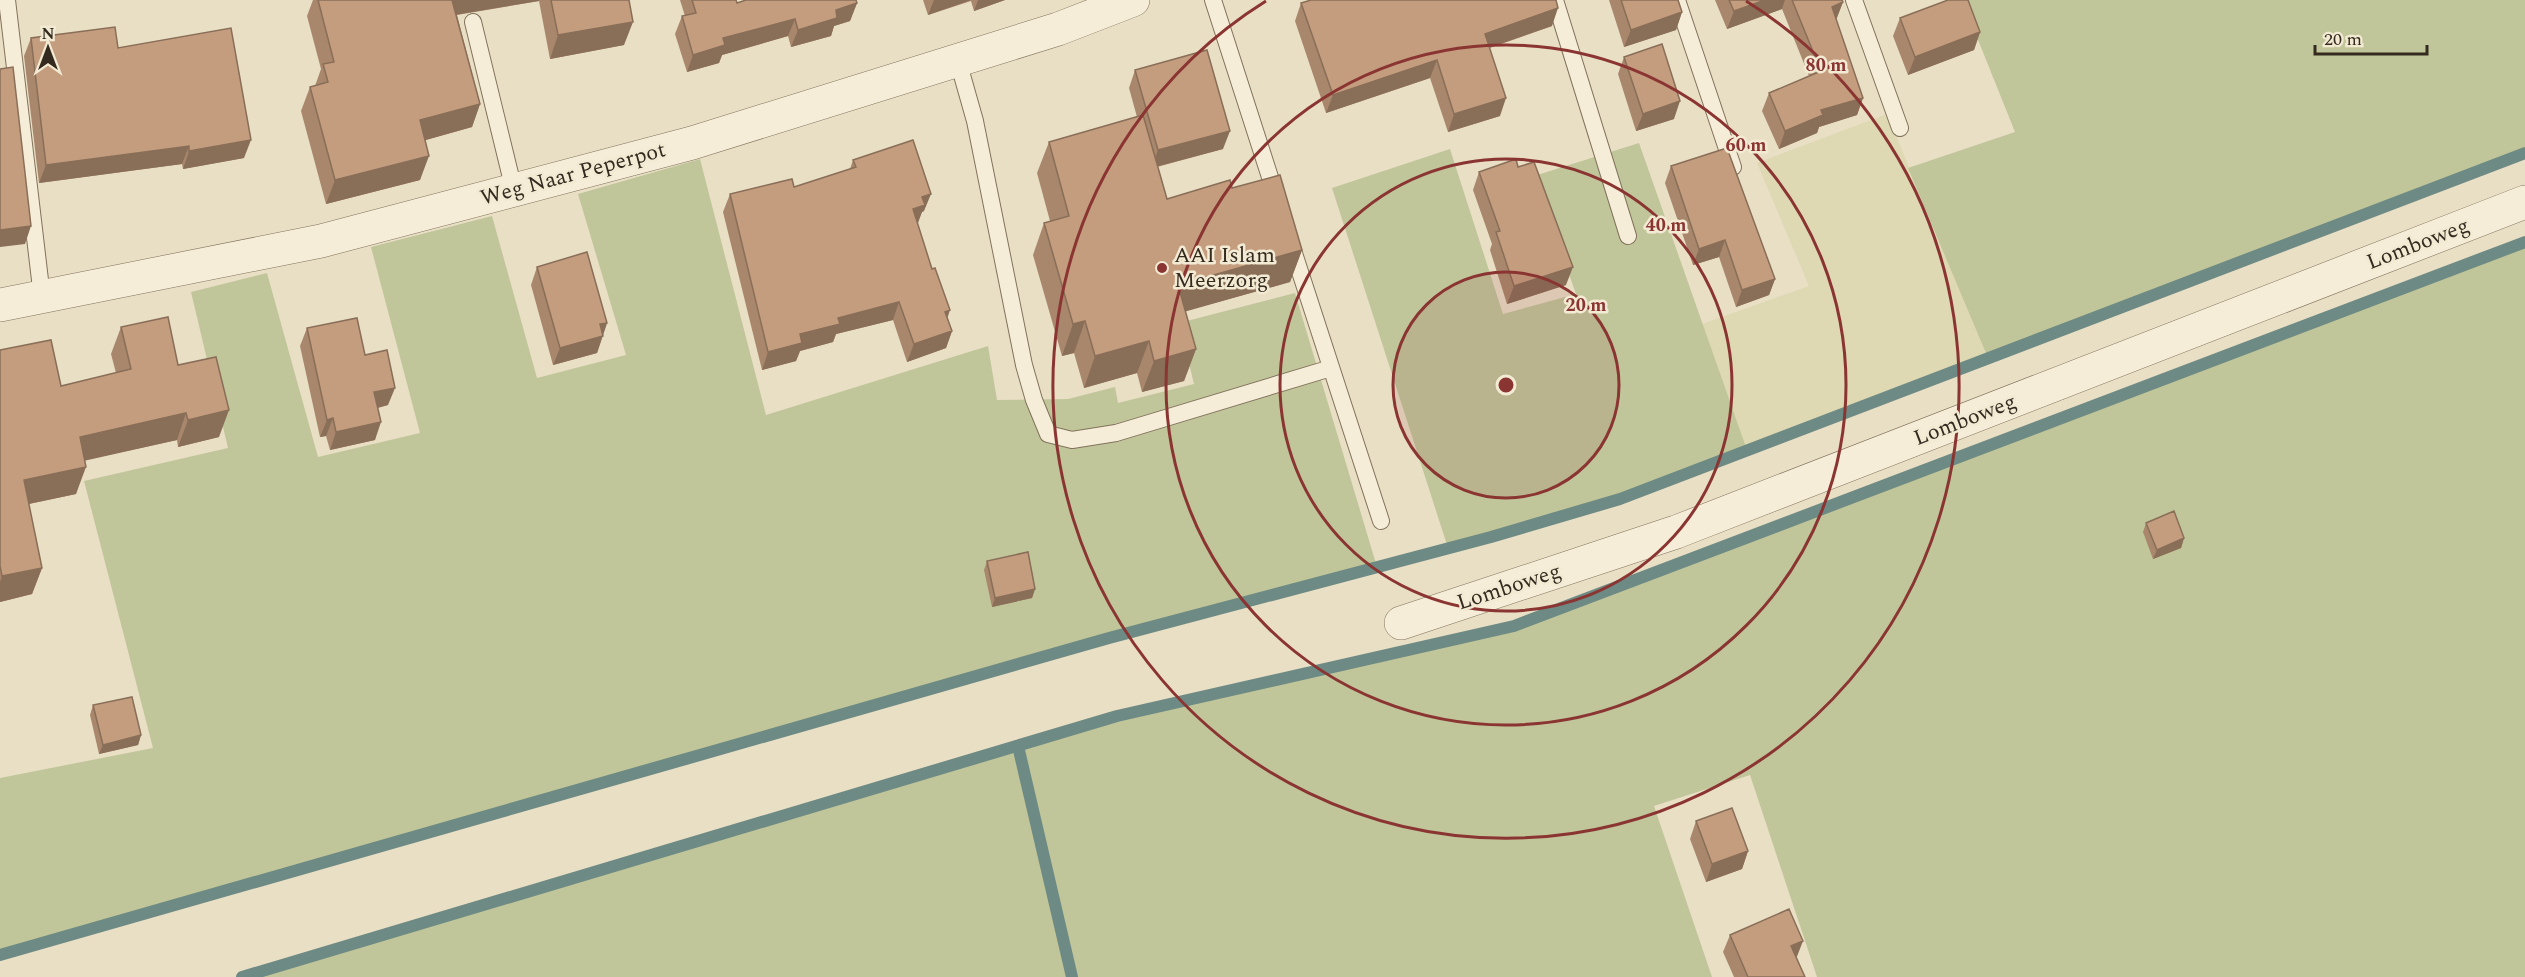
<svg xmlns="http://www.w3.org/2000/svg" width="2525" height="977" font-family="Spectral,serif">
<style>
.farmland{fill:#ded8b3}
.green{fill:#c0c69a}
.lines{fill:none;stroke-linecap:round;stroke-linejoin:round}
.stream{stroke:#6e8a84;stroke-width:12}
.service-casing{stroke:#82725d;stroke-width:18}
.minor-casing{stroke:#82725d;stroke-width:34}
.tertiary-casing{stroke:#82725d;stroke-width:34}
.service{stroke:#f5edd7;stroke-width:16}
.minor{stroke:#f5edd7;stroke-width:33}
.tertiary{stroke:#f5edd7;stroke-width:33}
.wall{fill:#a9876c}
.shaded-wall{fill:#896e58}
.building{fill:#c49d7e;stroke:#896e58;stroke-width:1.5}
.ring{fill:none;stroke:#8b3533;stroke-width:3}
.poi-dot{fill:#8b3533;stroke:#f2ead3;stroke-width:2}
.labels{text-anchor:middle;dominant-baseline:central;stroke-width:5;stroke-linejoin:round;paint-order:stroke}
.street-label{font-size:22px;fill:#342a1f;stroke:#f2ead3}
.poi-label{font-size:22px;fill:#342a1f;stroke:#f2ead3;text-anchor:start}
.centre{fill:#8b3533;stroke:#f2ead3;stroke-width:3}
.ring-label{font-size:18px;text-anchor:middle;font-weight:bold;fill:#8b3533;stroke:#f2ead3;stroke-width:5;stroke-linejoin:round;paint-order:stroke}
</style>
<rect width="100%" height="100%" fill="#e9dfc5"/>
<path class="farmland" d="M1887,114L1988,358L1747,450L1702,324L1809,286L1757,163Z"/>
<path class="green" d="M1962,0H2525V153L1988,358L1908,168L2015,132Z
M1639,143L1747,450L1620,499L1448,548L1332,188L1450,149L1503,314L1576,294L1534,176Z
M700,159L766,415L988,346L997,400L1068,399L1115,387L1118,403L1194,384L1179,323L1295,293L1377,567L1109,638L0,955V778L153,748L84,481L228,448L191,292L267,273L318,457L420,433L371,247L492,216L537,378L626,355L578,194Z
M2525,242V977H1817L1750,775L1654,806L1712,977H242L1117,716L1514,626Z"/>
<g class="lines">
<path class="stream" d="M1018,746L1072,977
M0,955L1109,638L1491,537L1620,499L2525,153
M242,977L1117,716L1514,626L2525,242"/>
<g class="service-casing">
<path id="service" d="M7,0L42,297
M1213,0L1277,199
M1555,0L1628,236
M1677,0L1733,167
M1854,0L1900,128
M473,22L514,190
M958,61L975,121L1024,365L1034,400L1048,434L1072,440L1116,433L1331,368
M1291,244L1381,521"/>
</g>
<g class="minor-casing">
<path id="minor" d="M1401,623L1676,532L2525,202"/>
</g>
<g class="tertiary-casing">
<path id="tertiary" d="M0,305L321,241L692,143L1058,29L1133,0"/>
</g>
<use href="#service" class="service"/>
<use href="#minor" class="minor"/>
<use href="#tertiary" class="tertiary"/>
</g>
<path class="wall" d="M313,0H629L624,45L550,59L539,1L457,15L480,104L472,127L425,140L420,180L326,204L301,111L310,87L315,86L321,69L307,16Z
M680,0H736L737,3H857L850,21L834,26L831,36L791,47L788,36L722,55L719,63L687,72L675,34L682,16H685Z
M923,0H1005L974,11L971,1L928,15Z
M1609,0H1678L1682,12L1676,30L1624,47Z
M1715,0H1842L1843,2L1836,20L1863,98L1857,115L1819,127L1817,133L1779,149L1762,111L1769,93L1809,76L1782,9L1727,29Z
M1301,3L1552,26L1490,48L1500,116L1448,132L1430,78L1326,113L1295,21Z
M1900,18L1980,32L1974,50L1908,75L1893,36Z
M31,38L118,48L244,158L183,169L182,164L39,183L24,56Z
M1624,57L1674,119L1636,131L1618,74Z
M1135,70L1223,149L1157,167L1167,199L1232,188L1302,250L1290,282L1185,311L1196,349L1184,381L1142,392L1137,373L1084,388L1074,353L1062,356L1033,255L1044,223L1050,221L1037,173L1049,142L1137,117L1129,88Z
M853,160L924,211L922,212L917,223L952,331L946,348L907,362L893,320L836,334L833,342L800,351L796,361L762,370L723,212L730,194L794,187L850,169Z
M1671,166L1775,279L1769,295L1736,307L1719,257L1693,265L1665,183Z
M1518,167L1566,285L1507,304L1490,250L1492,244L1473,190L1479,172Z
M537,267L607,323L597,353L553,365L531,285Z
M121,327L178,365L219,437L178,447L177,440L85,460L76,494L29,504L42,568L32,594L0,602V350L61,386L116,373L111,354Z
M307,328L365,355L388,405L378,408L375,440L330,450L326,436L320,437L300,346Z
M2146,523L2184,538L2181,548L2153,559L2143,532Z
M987,561L1035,589L1032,598L992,607L984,570Z
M93,705L141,735L138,745L99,754L90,715Z
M1696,821L1748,851L1742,869L1706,882L1690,839Z
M1730,935L1797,958L1805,977H1734L1723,952Z"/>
<path class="shaded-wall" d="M449,0H539V1L442,17Z
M934,0H971L928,15Z
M978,0H1005L974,11Z
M1765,0H1785L1782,9L1727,29L1734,11Z
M1843,2L1836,20L1832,7Z
M857,3L850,21L834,26L831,36L791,47L798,30L836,10Z
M1558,8L1552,26L1479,51L1485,34Z
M1682,12L1676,30L1624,47L1631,30Z
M795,19L788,36L722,55L719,63L687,72L693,55L723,38Z
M633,22L624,45L550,59L558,35Z
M1980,32L1974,50L1908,75L1915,57Z
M1437,60L1430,78L1326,113L1333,95Z
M1506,98L1500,116L1448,132L1454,114Z
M1863,98L1857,115L1819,127L1817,133L1779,149L1785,131L1821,110Z
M1680,101L1674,119L1636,131L1643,114Z
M480,104L472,127L412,144L420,120Z
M1230,131L1223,149L1151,168L1158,150Z
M251,140L244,158L183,169L189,151Z
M189,146L182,164L39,183L46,165Z
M429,156L420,180L326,204L335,180Z
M931,194L924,211L922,212L918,223L906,227L913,209L922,197Z
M31,226L25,244L0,247V230Z
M1725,240L1719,257L1693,265L1699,249Z
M1302,250L1290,282L1166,317L1178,285Z
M1573,267L1566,285L1507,304L1514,286Z
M1775,279L1769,295L1736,307L1742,290Z
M899,302L893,320L836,334L833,342L800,351L796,361L762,370L768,352L800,334L838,318Z
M950,310L944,328L945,312Z
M1085,321L1074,353L1062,356L1073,324Z
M607,323L597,353L553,365L560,348L600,324Z
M952,331L946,348L907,362L914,344Z
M1149,341L1137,373L1084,388L1095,356Z
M1196,349L1184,381L1142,392L1154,361Z
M395,388L388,405L368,410L374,392Z
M229,410L219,437L178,447L188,420Z
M186,413L177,440L70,464L80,437Z
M333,418L326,436L320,437L327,420Z
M381,422L375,440L330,450L336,432Z
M86,467L76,494L14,507L24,480Z
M2184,538L2181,548L2153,559L2157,550Z
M42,568L32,594L0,602V582L2,576Z
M1035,589L1032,598L992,607L995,598Z
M141,735L138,745L99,754L103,745Z
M1748,851L1742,869L1706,882L1712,864Z
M1803,941L1796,959L1791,946Z"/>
<path class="building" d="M318,0H452L480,104L420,120L429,156L335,180L310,87L328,82L323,64L334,62Z
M551,0H629L633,22L558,35Z
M692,0H736L737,3L746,0H856L857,3L836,10L837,18L798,30L795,19L723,38L725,45L693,55L682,16L696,13Z
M1311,0H1556L1558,8L1485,34L1506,98L1454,114L1437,60L1333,95L1301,3Z
M1621,0H1678L1682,12L1631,30Z
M1729,0H1765L1734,11Z
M1792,0H1842L1843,2L1832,7L1863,98L1821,110L1823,115L1785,131L1769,93L1821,71Z
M1948,0H1968L1980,32L1915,57L1900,18Z
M115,27L118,48L231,28L251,140L189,151V146L46,165L31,38Z
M1662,44L1680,101L1643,114L1624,57Z
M1207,50L1230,131L1158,150L1135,70Z
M13,67L31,226L0,230V69Z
M1143,115L1167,199L1230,180L1232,188L1280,175L1302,250L1178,285L1196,349L1154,361L1149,341L1095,356L1085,321L1073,324L1044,223L1069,216L1049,142Z
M913,140L931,194L922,197L925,205L913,209L932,269L935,268L950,310L945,312L952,331L914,344L899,302L838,318L840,324L800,334L802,343L768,352L730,194L792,179L794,187L856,167L853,160Z
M1727,148L1775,279L1742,290L1725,240L1699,249L1671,166Z
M1516,159L1518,167L1534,162L1573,267L1514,286L1496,232L1500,231L1479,172Z
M587,252L607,323L600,324L603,336L560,348L537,267Z
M168,317L178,365L216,357L229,410L188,420L186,413L80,437L86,467L24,480L42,568L2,576L0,566V350L51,340L61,386L131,369L121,327Z
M357,318L365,355L387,350L395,388L374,392L381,422L336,432L333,418L327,420L307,328Z
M2174,511L2184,538L2157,550L2146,523Z
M1028,552L1035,589L995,598L987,561Z
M132,697L141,735L103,745L93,705Z
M1732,808L1748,851L1712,864L1696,821Z
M1789,909L1803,941L1791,946L1805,977H1748L1730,935Z"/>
<circle cx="1506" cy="385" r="113" fill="#8b3533" fill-opacity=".12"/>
<g class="ring">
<circle cx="1506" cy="385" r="113"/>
<circle cx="1506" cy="385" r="226"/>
<circle cx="1506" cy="385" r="340"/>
<path d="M1746 1A453 453 0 1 1 1266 1"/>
</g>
<circle class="poi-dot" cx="1162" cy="268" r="6"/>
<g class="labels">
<g class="street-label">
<text transform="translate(573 174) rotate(-15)">Weg Naar Peperpot</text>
<text transform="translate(2418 244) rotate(-21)">Lomboweg</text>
<text transform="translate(1965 420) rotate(-21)">Lomboweg</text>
<text transform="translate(1509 587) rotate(-18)">Lomboweg</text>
</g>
<g class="poi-label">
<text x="1174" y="255">AAI Islam<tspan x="1174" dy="25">Meerzorg</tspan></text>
</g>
</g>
<circle cx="1506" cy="385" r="9" class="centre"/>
<g class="ring-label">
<text x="1826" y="71">80 m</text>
<text x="1746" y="151">60 m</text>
<text x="1666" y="231">40 m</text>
<text x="1586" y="311">20 m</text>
</g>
<g transform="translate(48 48)" stroke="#f2ead3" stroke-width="4.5" paint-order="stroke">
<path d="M0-4.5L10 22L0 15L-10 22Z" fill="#342a1f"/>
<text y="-9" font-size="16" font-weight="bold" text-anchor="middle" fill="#342a1f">N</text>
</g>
<path d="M2315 45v9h112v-9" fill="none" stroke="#342a1f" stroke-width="3"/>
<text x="2324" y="45" font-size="18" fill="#342a1f" stroke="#f2ead3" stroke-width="4.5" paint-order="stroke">20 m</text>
</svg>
